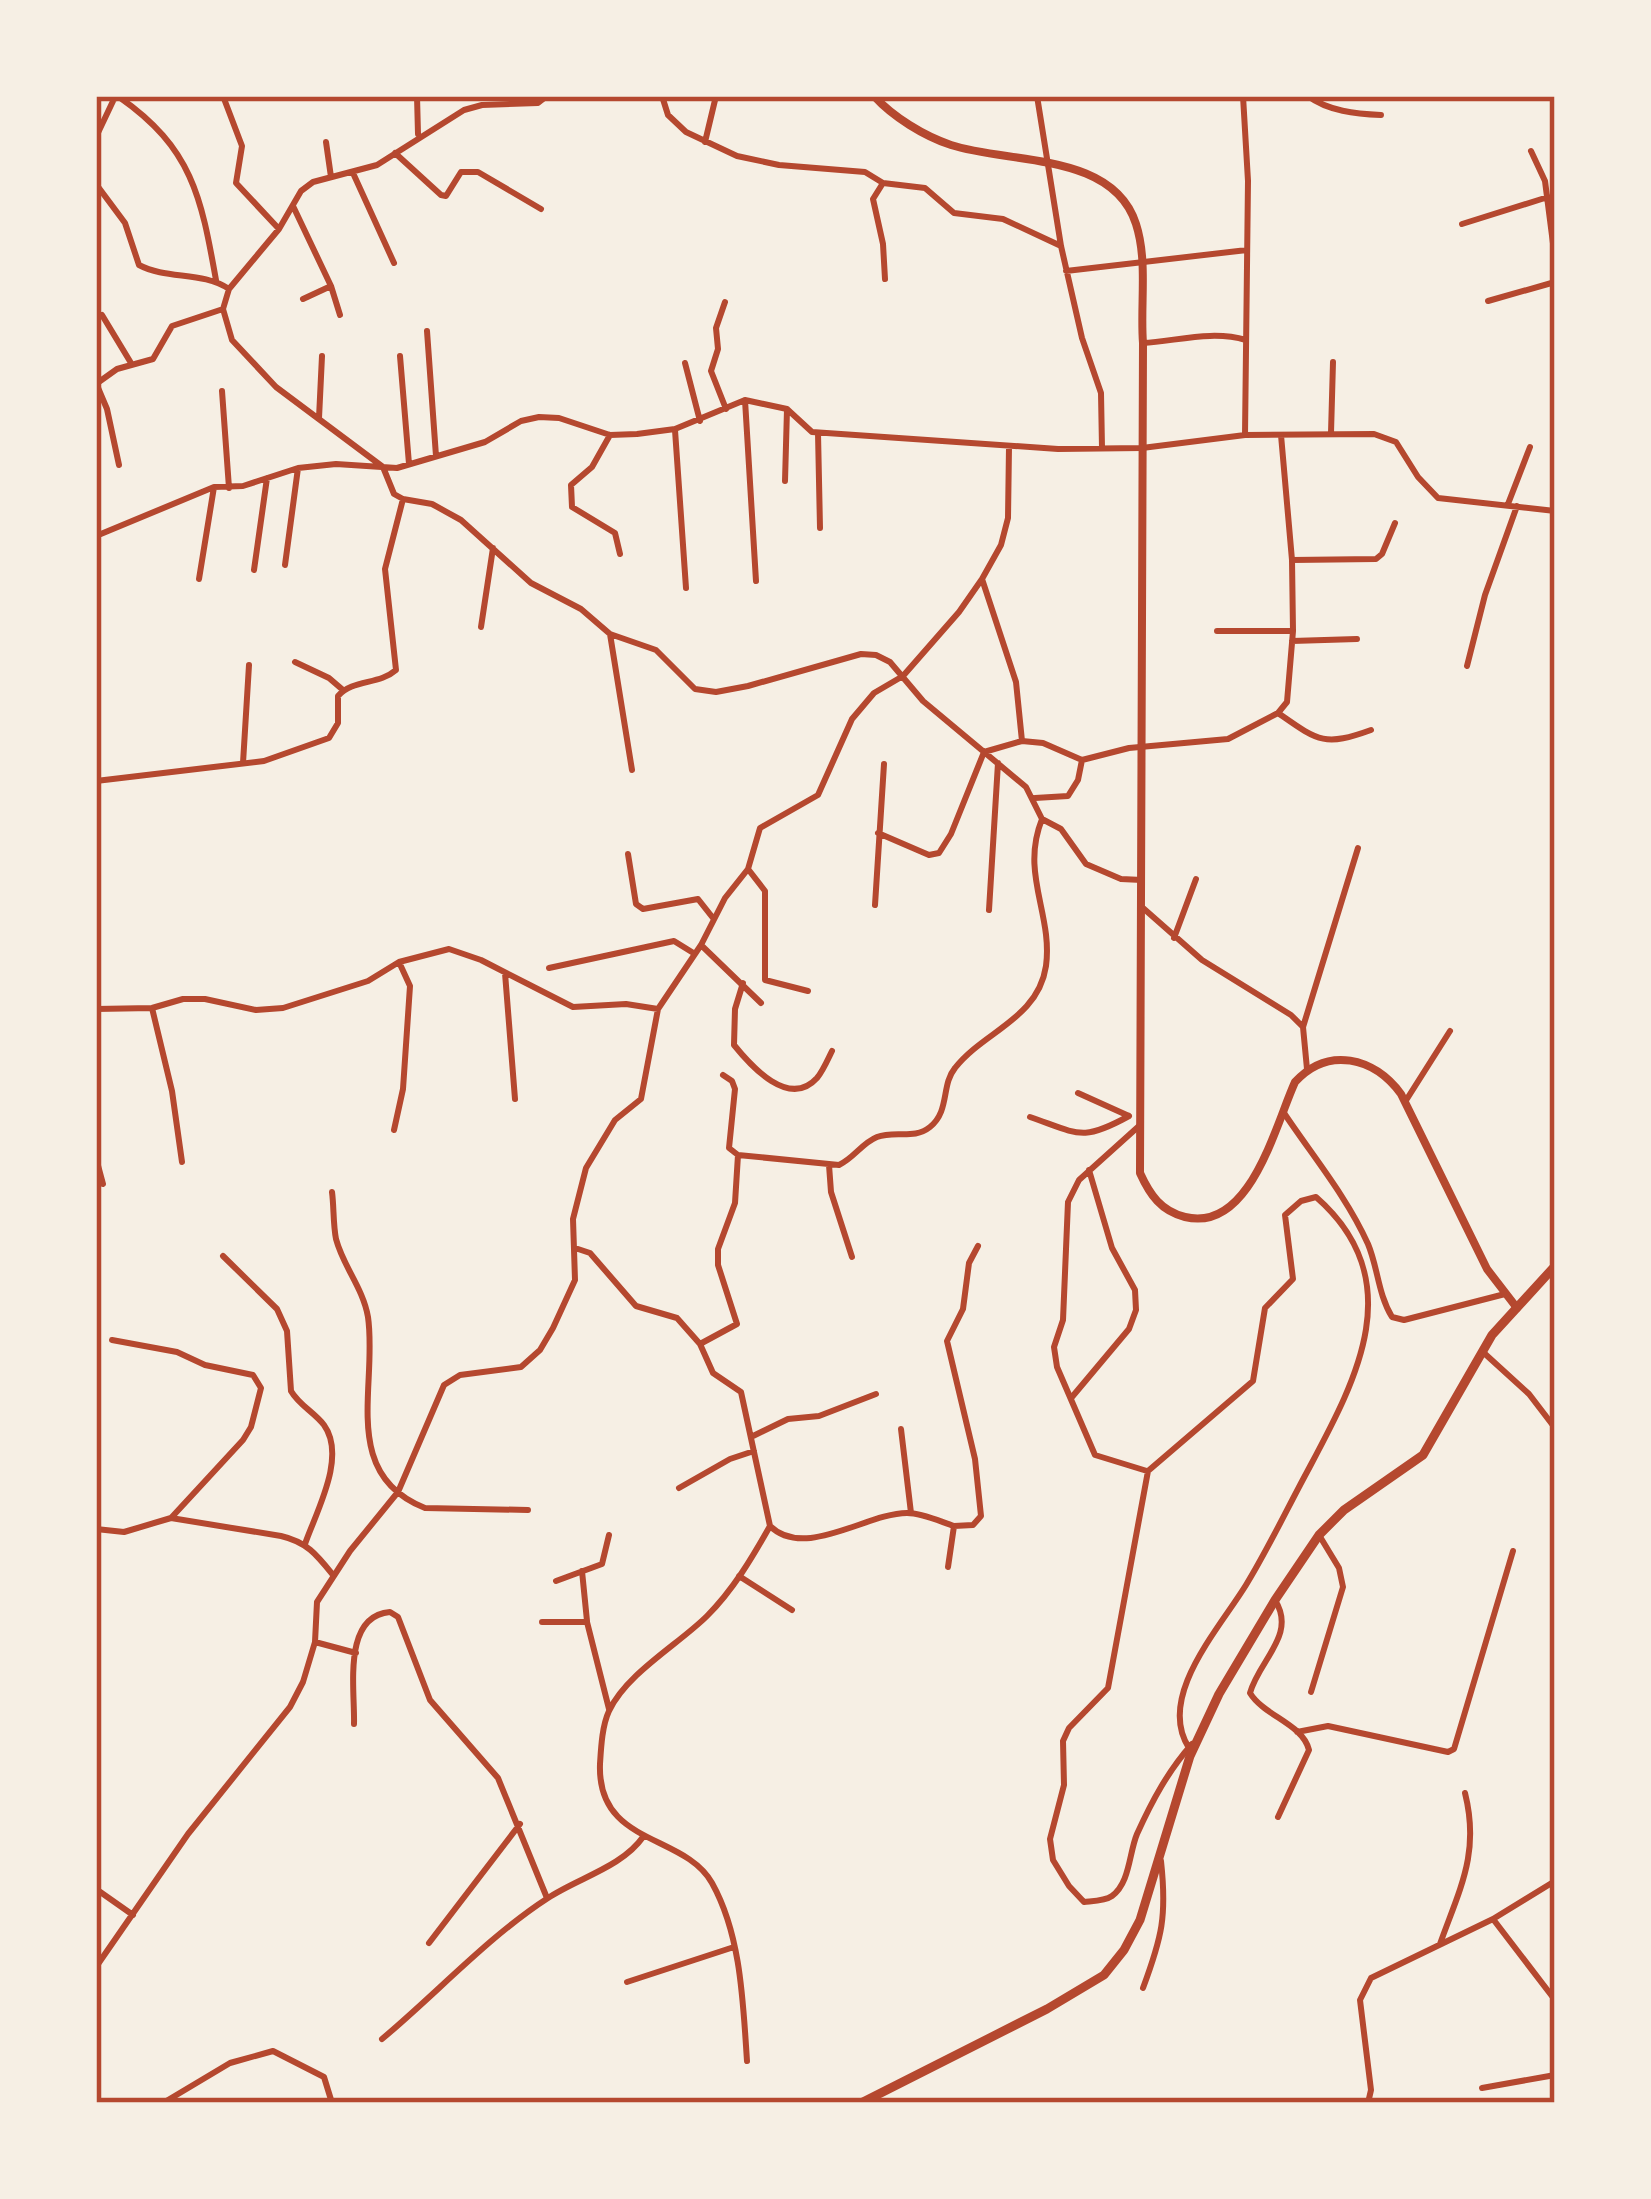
<svg xmlns="http://www.w3.org/2000/svg" width="1651" height="2199" font-family="'DejaVu Sans',sans-serif">
<style>
.lines{fill:none;stroke-linecap:round;stroke-linejoin:round}
.minor{stroke:#b5482f;stroke-width:6}
.secondary{stroke:#b5482f;stroke-width:8}
.primary{stroke:#b5482f;stroke-width:9}
.neatline{fill:none;stroke:#b5482f;stroke-width:4.5}
</style>
<rect width="100%" height="100%" fill="#f6efe4"/>
<g class="lines">
<path class="minor" d="M223,96L242,146L236,183L279,229
M417,96L418,134
M547,96L538,103L482,105L464,110L377,165L313,182L301,191L279,229L229,289L223,309L232,340L276,387L383,467L394,494L403,499L432,504L461,520L531,583L581,609L610,634L656,650L695,689L716,692L748,686L861,654L876,655L890,662L923,701L1026,787L1042,819L1061,829L1086,864L1121,879L1142,880
M662,96L668,115L686,132L737,156L779,165L865,172L883,183L925,188L954,213L1003,219L1061,246
M1037,96L1061,246L1082,338L1101,393L1102,448
M1243,96L1248,181L1245,435
M1308,96C1328,111 1356,114 1381,115
M96,137L114,99L119,97C192,148 201,196 216,280
M326,142L331,177
M705,142L716,96
M1531,151L1545,181L1555,259
M395,153L441,195L446,196L461,172H478L541,209
M353,173L394,263
M883,183L873,199L883,244L885,279
M96,184L125,223L139,265C167,280 202,271 229,289
M293,206L331,286L303,299
M1462,224L1548,197
M1066,271L1247,250
M331,286L340,315
M1488,301L1555,282
M725,302L716,328L718,349L711,371L726,409
M102,315L131,363
M427,331L436,456
M1143,343C1177,341 1212,330 1246,340
M400,356L409,464
M685,363L700,421
M96,383L107,409L119,465
M96,384L117,369L153,359L172,326L223,309
M222,391L229,488
M745,400L756,581
M319,418L322,356
M675,430L686,588
M818,433L820,528
M1331,433L1333,362
M610,435L592,467L571,485L572,507L615,533L620,554
M785,481L787,409
M1508,504L1530,447
M96,536L214,487L243,486L298,468L336,464L397,468L485,442L521,421L539,417L559,418L610,435L637,434L675,429L745,400L787,409L812,432L1058,449L1142,448L1245,435L1374,434L1396,442L1418,477L1438,498L1555,511
M1292,560L1376,559L1382,554L1395,523
M285,565L298,468
M254,570L267,478
M199,579L214,487
M982,579L1016,682L1022,741
M481,627L493,548
M1217,631H1291
M610,634L632,770
M1292,641L1357,639
M295,662L329,678L343,690
M1467,666L1485,595L1517,506
M1278,713C1318,741 1324,747 1371,730
M1082,760L1129,748L1228,739L1278,713L1287,702L1293,631L1292,560L1281,435
M243,763L249,665
M96,781L264,761L329,738L338,723V696C353,679 379,685 396,670L385,569L403,499
M1035,798L1068,796L1078,780L1082,760
M878,833L929,855L939,853L951,834L984,752L1022,741L1043,743L1082,760
M628,854L636,904L643,909L698,899L713,918
M748,869L765,891V980L808,991
M875,905L884,764
M1143,908L1202,960L1291,1015L1303,1027L1307,1069
M989,910L998,763
M1174,938L1196,879
M701,945L761,1003
M549,968L674,941L695,954
M505,973L515,1099
M743,983L735,1009L734,1045C751,1066 789,1109 817,1078C823,1071 828,1059 832,1051
M152,1008L172,1091L182,1162
M96,1009L152,1008L183,999H205L256,1010L283,1008L368,981L399,962L449,949L481,960L573,1007L626,1004L658,1009
M1303,1027L1358,848
M723,1075L732,1081L735,1089L729,1148L738,1155
M1078,1093L1129,1116
M1405,1102L1450,1031
M1284,1113C1312,1155 1347,1197 1368,1244C1378,1268 1378,1294 1392,1317L1404,1320L1505,1294
M1030,1117C1079,1134 1082,1142 1129,1116
M1139,1126L1079,1180L1068,1202L1063,1320L1054,1347L1057,1367L1095,1455L1147,1471
M394,1130L403,1089L410,986L399,962
M96,1158L103,1184
M829,1165L831,1192L852,1257
M332,1192C334,1207 333,1224 336,1239C343,1266 363,1288 368,1317C378,1385 339,1474 425,1508L528,1510
M575,1248L590,1253L636,1306L677,1318L700,1344L713,1373L741,1392L770,1526C752,1558 733,1590 707,1616C679,1644 627,1673 609,1711C602,1726 601,1748 600,1764C597,1846 684,1833 712,1883C741,1935 743,2002 747,2061
M223,1256L277,1309L287,1331L291,1391C299,1405 314,1412 324,1425C347,1457 316,1512 305,1544
M112,1340L177,1352L205,1365L253,1375L261,1388L251,1427L243,1440L171,1518
M700,1344L737,1324L718,1265V1249L735,1203L738,1155L839,1165C854,1158 862,1143 877,1137C895,1130 914,1140 930,1127C950,1111 941,1085 955,1068C984,1031 1038,1019 1046,966C1053,914 1020,874 1042,819
M1484,1353L1529,1394L1555,1428
M1072,1397L1129,1329L1136,1310L1135,1290L1112,1248L1089,1170
M901,1429L911,1513
M751,1437L788,1419L819,1416L876,1394
M679,1488L730,1459L754,1451
M770,1526C805,1560 867,1513 907,1513C922,1513 939,1521 954,1526
M96,1529L124,1532L171,1518L281,1536C307,1542 317,1555 333,1575
M948,1567L954,1526L973,1525L981,1516L975,1459L947,1341L963,1309L969,1263L978,1246
M582,1571L587,1621
M739,1576L792,1610
M556,1581L602,1564L609,1535
M1275,1600C1297,1635 1259,1660 1250,1693C1264,1716 1303,1724 1309,1750L1278,1817
M542,1622H587L609,1709
M315,1642L356,1653
M1311,1692L1343,1587L1339,1568L1319,1535
M354,1724C355,1689 342,1616 390,1612L398,1617L430,1700L498,1778L547,1898
M1297,1732L1328,1726L1448,1752L1454,1749L1513,1551
M1189,1748C1156,1697 1219,1629 1246,1585C1268,1549 1287,1509 1307,1472C1355,1382 1412,1281 1316,1197L1301,1201L1285,1215L1293,1279L1265,1308L1253,1381L1148,1471L1108,1688L1069,1728L1063,1741L1064,1785L1050,1839L1053,1860L1069,1886L1084,1902C1093,1901 1105,1901 1112,1896C1130,1883 1129,1853 1137,1834C1152,1801 1168,1771 1192,1744
M96,1889L133,1915
M1493,1919L1555,2000
M429,1943L520,1824
M1440,1944C1460,1888 1480,1853 1465,1793
M96,1967L188,1834L290,1707L303,1682L315,1642L317,1602L350,1551L398,1492L444,1385L460,1375L521,1367L540,1350L553,1328L575,1280L573,1219L586,1168L615,1120L641,1099L658,1009L701,945L725,898L748,869L760,828L818,795L852,719L874,693L903,676L959,612L982,579L1001,545L1008,518L1009,447
M627,1982L734,1947
M1143,1988C1162,1937 1167,1916 1161,1861
M382,2039C436,1994 489,1936 548,1898C578,1878 622,1867 643,1837
M1482,2088L1555,2075
M163,2103L230,2063L273,2051L324,2077L332,2103
M1368,2103L1371,2090L1360,2000L1371,1978L1493,1919L1555,1881"/>
<path class="secondary" d="M874,96C893,117 924,136 951,145C1010,164 1113,152 1136,224C1148,261 1140,305 1143,343L1140,1173C1150,1195 1161,1211 1185,1217C1250,1233 1275,1126 1295,1082C1328,1046 1374,1057 1401,1094L1487,1269L1517,1308"/>
<path class="primary" d="M861,2103L1047,2009L1104,1975L1124,1950L1140,1920L1190,1756L1219,1694L1275,1600L1319,1535L1344,1510L1423,1455L1492,1335L1555,1266"/>
</g>
<rect width="1651" height="2199" fill="none" stroke="#f6efe4" stroke-width="198"/>
<rect x="99" y="99" width="1453" height="2001" class="neatline"/>
</svg>
